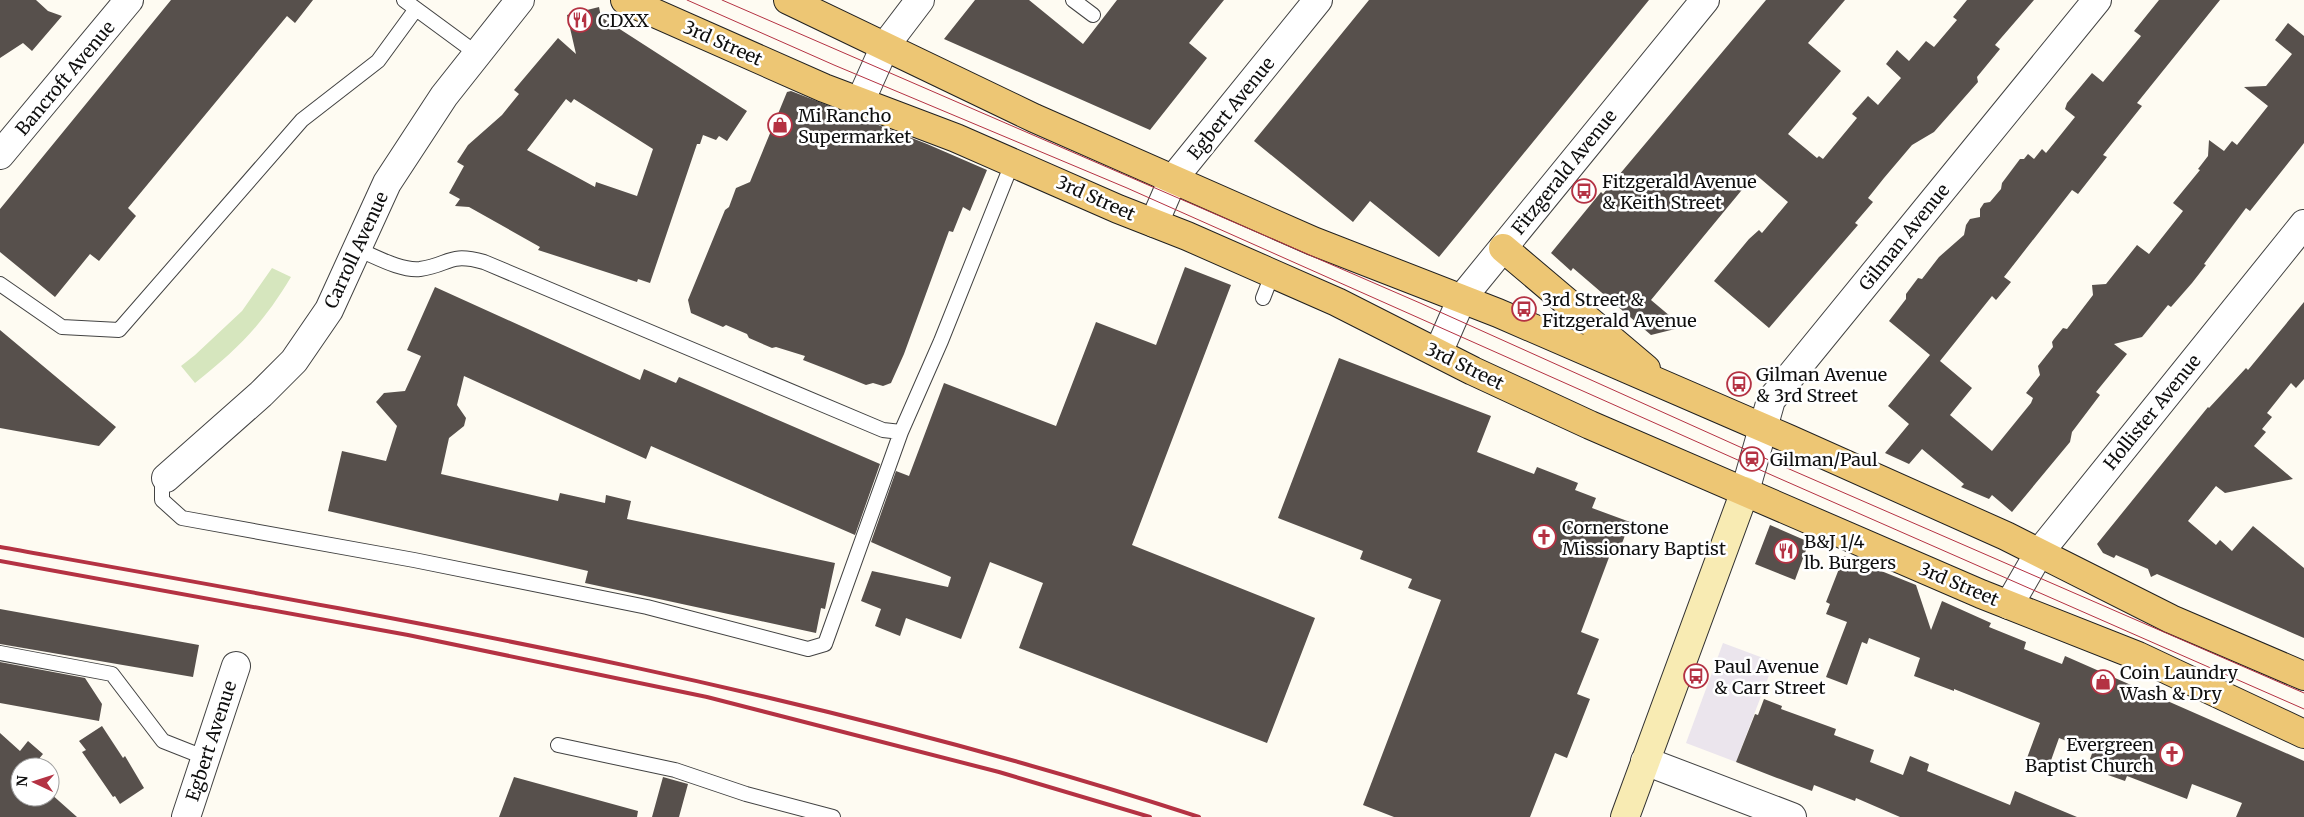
<svg xmlns="http://www.w3.org/2000/svg" width="2304" height="817" font-family="Merriweather,serif">
<style>
.industrial{fill:#ebe5ed}
.green{fill:#d6e6be}
.building{fill:#57504c;fill-rule:evenodd}
.lines{fill:none;stroke-linecap:round;stroke-linejoin:round}
.service-casing{stroke:#424242;stroke-width:16}
.minor-casing{stroke:#424242;stroke-width:30}
.tertiary-casing{stroke:#424242;stroke-width:30}
.secondary-casing{stroke:#313131;stroke-width:30}
.primary-casing{stroke:#202020;stroke-width:30}
.service{stroke:#fff;stroke-width:14}
.minor{stroke:#fff;stroke-width:28}
.tertiary{stroke:#fff;stroke-width:28}
.secondary{stroke:#f8ebb3;stroke-width:28}
.primary{stroke:#edc674;stroke-width:28}
.tram{stroke:#b43243;stroke-width:1}
.rail{stroke:#b43243;stroke-width:4}
.labels{text-anchor:middle;dominant-baseline:central;stroke-width:5;stroke-linejoin:round;paint-order:stroke}
.poi-label{font-size:18px;fill:#0f0f0f;stroke:#fff;text-anchor:start}
.street-label{font-size:18px;fill:#0f0f0f;stroke:#fff}
</style>
<rect width="100%" height="100%" fill="#fefbf2"/>
<path class="industrial" d="M1723,643L1774,662L1736,762L1686,743Z"/>
<path class="green" d="M272,268L291,277C262,325 239,348 195,383L181,366L195,355L242,311Z"/>
<path class="building" d="M0,0H36L48,11L62,16L32,51L23,43L0,58Z
M171,0H313L295,23L287,16L128,208L136,216L99,261L90,254L55,297L0,252V209Z
M975,0H1029L1083,44L1117,0H1224L1189,43L1207,58L1150,130L944,39Z
M1369,0H1649L1439,257L1370,201L1353,222L1254,141Z
M1766,0H1845L1808,43L1841,71L1788,134L1817,158L1819,156L1823,159L1857,118L1852,114L1868,96L1878,105L1901,78L1886,64L1897,50L1909,61L1926,41L1934,47L1957,20L1953,17L1967,0H2034L1995,45L2000,49L1977,77L1978,82L1934,132L1912,145L1884,178L1868,198L1873,202L1855,223L1858,225L1769,328L1714,281L1749,239L1759,230L1762,233L1788,202L1755,174L1651,300L1683,327L1651,335L1573,268L1571,271L1551,253L1601,192L1603,194Z
M2159,0H2220L2137,103L2142,106L2103,155L2107,157L2078,194L2072,190L2004,277L2011,282L1996,300L1992,296L1940,361L1972,388L1950,415L1992,451L2031,403L2033,398L2026,393L2040,375L2038,366L2053,347L2052,342L2054,339L2063,328L2067,329L2093,295L2092,285L2106,284L2137,245L2149,254L2183,211L2173,203L2200,170L2198,169L2208,156L2209,140L2224,151L2232,141L2237,145L2268,106L2244,87L2266,86L2292,54L2275,40L2288,23L2304,36V143L2250,211L2246,208L2204,264L2206,265L2192,283L2171,307L2168,305L2142,337L2114,344L2127,354L2096,392L2100,395L2072,432L2070,442L2012,512L1992,495L1989,499L1961,487L1964,484L1922,449L1909,464L1885,453L1909,424L1888,406L1930,355L1889,321L1906,299V294L1918,278L1922,279L1939,257L1964,235L1966,225L1970,219L1980,217V209L1984,203L1990,202L2001,189L2002,183L2020,159H2024L2028,154L2034,159L2042,149L2046,153L2075,117L2065,109L2067,103L2092,73L2103,82L2141,36L2134,31Z
M599,7L601,17L747,111L727,141L719,136L716,140L703,135L700,144H697L650,283L638,279L637,282L538,250L540,247L469,207L455,206L460,199L449,193L464,166L457,162L468,145L502,115L519,94L514,90L558,38L576,54L567,15ZM566,99L571,103L574,99L653,149L637,196L596,182L595,187L527,150Z
M791,91L927,144L987,170L970,211L963,207L953,232L949,231L904,354L891,383L883,386L873,383L866,385L834,372L803,360L805,356L776,347L772,348L749,338L747,334L726,325L723,327L691,313L688,300L725,210L729,207L736,188L750,182L787,92Z
M1185,267L1231,285L1132,545L1315,618L1267,743L1019,648L1043,583L990,562L961,639L906,618L900,636L875,626L881,609L861,601L872,571L948,587L951,577L871,542L896,471L909,476L944,383L1056,426L1096,322L1156,345Z
M435,287L640,380L644,369L676,383L679,377L880,464L855,535L651,446L646,459L464,376L457,405L466,418L464,426L449,438L441,474L558,501L560,493L605,503L606,495L631,501L627,519L835,563L825,609L821,608L816,633L585,583L588,571L328,511L342,451L386,461L397,426L376,402L384,393L405,391L421,356L407,350Z
M2304,302V379L2296,388L2291,383L2267,413L2272,417L2262,429L2266,432L2254,446L2293,479L2225,493L2216,486L2188,521L2216,545L2220,540L2232,551L2253,526L2304,568V638L2157,574L2151,577L2148,569L2116,555L2114,558L2103,553L2097,544L2208,407L2209,408L2246,368L2248,370Z
M0,330L116,427L99,446L0,428Z
M1339,358L1491,416L1477,452L1534,474L1537,467L1578,483L1575,490L1596,498L1592,508L1630,522L1618,554L1611,552L1581,632L1599,639L1577,694L1590,699L1567,758L1555,753L1530,817H1394L1363,805L1441,600L1408,588L1412,579L1360,559L1363,551L1278,518Z
M1770,525L1809,542L1795,580L1755,564Z
M1844,556L1916,585L1931,630L1942,601L1991,623L1989,627L2026,642L2024,649L2062,664L2065,656L2304,761V817H2236L2242,803L2192,784L2187,799L2127,776L2125,781L2108,775L2111,767L2090,759L2093,751L2059,738L2049,766L2027,758L2040,723L1954,689V691L1914,676L1920,658L1869,638L1867,644L1862,642L1847,685L1826,677L1847,622L1826,614L1830,604L1826,602Z
M0,609L199,645L193,677L0,644Z
M0,662L85,678L102,704L99,721L0,703Z
M1764,699L1782,706L1781,709L1836,729L1834,735L1874,750L1870,762L1903,775L1910,756L1929,764L1927,771L2010,805L2015,791L2077,817H1900L1856,798L1855,801L1814,785L1812,791L1777,778L1736,762L1755,714L1758,715Z
M102,726L123,758L125,756L144,788L120,804L115,796L113,797L82,752L86,750L79,741Z
M0,733L20,751L28,741L43,754L32,767H20V797H50V793L77,817H0Z
M514,777L638,811L637,817H499Z
M663,777L688,784L679,817H652Z"/>
<g class="lines">
<g class="service-casing">
<path id="service" d="M404,0L476,53
M1073,0L1093,15
M357,249C375,256 400,271 420,269C450,265 448,252 484,262L883,430L901,432L941,341L1013,161
M0,284L62,327L119,330L302,120L378,61L416,9
M1263,298L1272,275
M166,478L162,485V500L182,518L414,560L647,607L808,649L825,644L901,432
M0,653L112,674L163,741L206,758
M558,745L675,770L746,794L833,817"/>
</g>
<g class="minor-casing">
<path id="minor" d="M860,102L885,46L920,0
M0,155L129,0
M1154,223L1173,179L1318,0
M1438,353L1462,298L1705,0
M166,478L261,394L294,361L329,310L387,183L444,96L520,0
M2009,605L2039,553L2304,224
M1645,761L1792,817
M186,817L236,666"/>
</g>
<g class="tertiary-casing">
<path id="tertiary" d="M1745,491L1771,400L2097,0"/>
</g>
<g class="secondary-casing">
<path id="secondary" d="M1625,817L1745,491"/>
</g>
<g class="primary-casing">
<path id="primary" d="M625,0L824,88L956,138L1118,209L1187,236L1337,302L1473,371L1590,425L1981,594L2138,656L2304,734
M788,0L1034,118L1313,241L1498,313L1789,439L2006,536L2171,619L2304,676
M1503,248L1646,369"/>
</g>
<use href="#service" class="service"/>
<use href="#minor" class="minor"/>
<use href="#tertiary" class="tertiary"/>
<use href="#secondary" class="secondary"/>
<use href="#primary" class="primary"/>
<path class="tram" d="M687,0L834,65L1127,188L1776,477L2304,709
M722,0L1420,303L1780,465L2304,693"/>
<path class="rail" d="M0,547C403,619 809,689 1199,817
M0,561L408,635L707,697L999,772L1150,817"/>
</g>
<defs>
<g id="restaurant-ring" transform="scale(1.25)"><circle r="9.5" fill="#fff" stroke="#b43243" stroke-width="1.5"/><path d="M-5-6h1v4h1v-4h1v4h1v-4h1v5L-1.5 .5V6h-2V.5L-5-1ZM5-6V6H3V1.5H1.5Q1.5-4 5-6Z" fill="#b43243"/></g>
<g id="shop-ring" transform="scale(1.25)"><circle r="9.5" fill="#fff" stroke="#b43243" stroke-width="1.5"/><path d="M-5-2.5h2.3a2.7 3.5 0 0 1 5.4 0H5L5.5 6h-11ZM-1.5-2.5h3a1.5 2.3 0 0 0-3 0Z" fill="#b43243"/></g>
<g id="bus-ring" transform="scale(1.25)"><circle r="9.5" fill="#fff" stroke="#b43243" stroke-width="1.5"/><path d="M-5-6H5V4H4V6H2V4H-2V6H-4V4H-5ZM-3.5-4V0h7V-4ZM-3.5 1.2v1.5H-2V1.2ZM2 1.2v1.5H3.5V1.2Z" fill="#b43243"/></g>
<g id="station-ring" transform="scale(1.25)"><circle r="9.5" fill="#fff" stroke="#b43243" stroke-width="1.5"/><path d="M-3-6H3Q5-6 5-4V2Q5 4 3 4L4.5 6H3L1.5 4h-3L-3 6H-4.5L-3 4Q-5 4-5 2V-4Q-5-6-3-6ZM-3.5-4v3h7v-3ZM-3.5 1v1.5H-2V1ZM2 1v1.5H3.5V1Z" fill="#b43243"/></g>
<g id="church-ring" transform="scale(1.25)"><circle r="9.5" fill="#fff" stroke="#b43243" stroke-width="1.5"/><path d="M-1.2-6h2.4v3.5h3.3v2.4h-3.3V6h-2.4V-.1h-3.3v-2.4h3.3Z" fill="#b43243"/></g>
</defs>
<g fill-rule="evenodd">
<use href="#restaurant-ring" x="580" y="20"/>
<use href="#shop-ring" x="780" y="125"/>
<use href="#bus-ring" x="1584" y="191"/>
<use href="#bus-ring" x="1524" y="309"/>
<use href="#bus-ring" x="1739" y="384"/>
<use href="#station-ring" x="1752" y="459"/>
<use href="#church-ring" x="1544" y="537"/>
<use href="#restaurant-ring" x="1786" y="551"/>
<use href="#bus-ring" x="1696" y="676"/>
<use href="#shop-ring" x="2103" y="682"/>
<use href="#church-ring" x="2172" y="754"/>
</g>
<g class="labels">
<g class="poi-label">
<text x="598" y="20">CDXX</text>
<text x="798" y="115">Mi Rancho<tspan x="798" dy="21">Supermarket</tspan></text>
<text x="1602" y="181">Fitzgerald Avenue<tspan x="1602" dy="21">&amp; Keith Street</tspan></text>
<text x="1542" y="299">3rd Street &amp;<tspan x="1542" dy="21">Fitzgerald Avenue</tspan></text>
<text x="1756" y="374">Gilman Avenue<tspan x="1756" dy="21">&amp; 3rd Street</tspan></text>
<text x="1770" y="459">Gilman/Paul</text>
<text x="1562" y="527">Cornerstone<tspan x="1562" dy="21">Missionary Baptist</tspan></text>
<text x="1804" y="541">B&amp;J 1/4<tspan x="1804" dy="21">lb. Burgers</tspan></text>
<text x="1714" y="666">Paul Avenue<tspan x="1714" dy="21">&amp; Carr Street</tspan></text>
<text x="2120" y="672">Coin Laundry<tspan x="2120" dy="21">Wash &amp; Dry</tspan></text>
<text x="2154" y="744" text-anchor="end">Evergreen<tspan x="2154" dy="21">Baptist Church</tspan></text>
</g>
<g class="street-label">
<text transform="translate(723 43) rotate(24)">3rd Street</text>
<text transform="translate(65 78) rotate(-50)">Bancroft Avenue</text>
<text transform="translate(1231 108) rotate(-51)">Egbert Avenue</text>
<text transform="translate(1564 172) rotate(-51)">Fitzgerald Avenue</text>
<text transform="translate(1096 198) rotate(24)">3rd Street</text>
<text transform="translate(1904 237) rotate(-51)">Gilman Avenue</text>
<text transform="translate(356 250) rotate(-65)">Carroll Avenue</text>
<text transform="translate(1465 366) rotate(26)">3rd Street</text>
<text transform="translate(2152 412) rotate(-51)">Hollister Avenue</text>
<text transform="translate(1959 584) rotate(23)">3rd Street</text>
<text transform="translate(211 741) rotate(-72)">Egbert Avenue</text>
</g>
</g>
<g transform="translate(35 782) rotate(274)"><circle r="24" fill="#ffffff" stroke="#9f9f9f"/>
<path d="M0-4L9 19L0 12L-9 19Z" fill="#b43243"/>
<text y="-8" font-size="14" font-weight="bold" text-anchor="middle" fill="#0f0f0f">N</text>
</g>
</svg>
